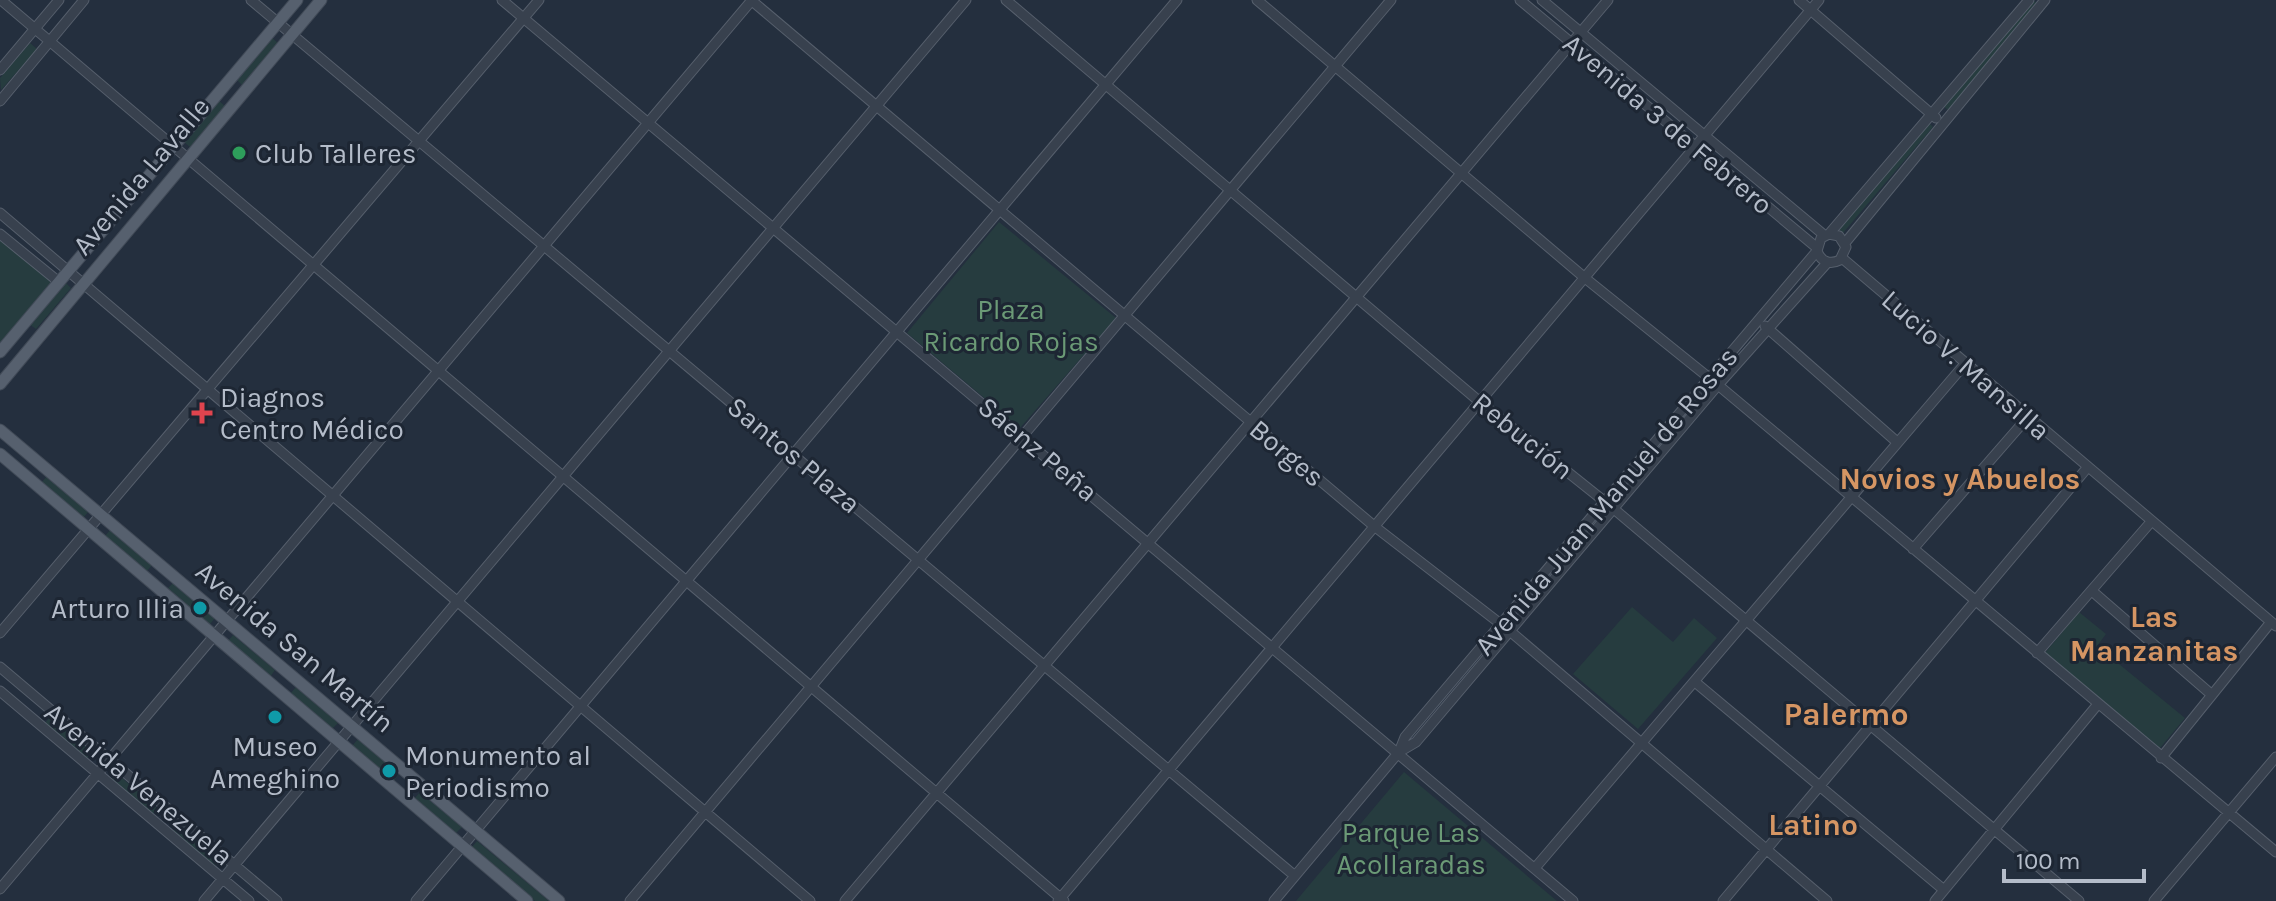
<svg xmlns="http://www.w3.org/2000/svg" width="2276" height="901" font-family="Karla,sans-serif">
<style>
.green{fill:#263c3f}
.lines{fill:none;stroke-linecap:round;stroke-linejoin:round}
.minor-casing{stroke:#565f6c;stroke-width:11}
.major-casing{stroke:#414a57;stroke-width:13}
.minor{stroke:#38414e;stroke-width:9}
.major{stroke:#56606e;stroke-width:11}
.leisure-dot{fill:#2e9e5b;stroke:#1d2633;stroke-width:3}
.health-dot{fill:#e0444e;stroke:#1d2633;stroke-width:3}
.culture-dot{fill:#0f9aa8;stroke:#1d2633;stroke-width:3}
.labels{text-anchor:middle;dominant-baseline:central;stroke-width:6;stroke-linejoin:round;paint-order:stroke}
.street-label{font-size:28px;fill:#b4bcc9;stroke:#1d2633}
.poi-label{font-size:28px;fill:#b4bcc9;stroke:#1d2633;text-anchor:start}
.park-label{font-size:28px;fill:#6b9a76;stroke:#1d2633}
.neighbourhood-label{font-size:30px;font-weight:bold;fill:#d59563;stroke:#1d2633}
.quarter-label{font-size:32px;font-weight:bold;fill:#d59563;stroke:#1d2633}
</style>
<rect width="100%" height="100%" fill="#242f3e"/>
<path class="green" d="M2033,0L2038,4L1948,110L1943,106Z
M271,37L278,43L242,85L236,79Z
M30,43L37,49L1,90L0,78Z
M218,100L225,106L190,147L183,141Z
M1929,123L1933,127L1843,233L1839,229Z
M999,222L1116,318L1020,428L907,333Z
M0,235L54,280L0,345Z
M65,282L71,288L36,329L29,324Z
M47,476L89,511L83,518L42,482Z
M111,529L153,564L147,571L105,536Z
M174,582L216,617L210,624L168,588Z
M1632,607L1673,642L1694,618L1717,638L1638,729L1573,674Z
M2079,612L2106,634L2097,646L2185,718L2160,748L2045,653Z
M233,635L275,670L270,677L228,641Z
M296,687L338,723L332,729L290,694Z
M50,717L92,752L86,759L45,723Z
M358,739L399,774L394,781L352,746Z
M1404,772L1557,901H1296Z
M116,773L157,808L152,815L110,780Z
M420,792L462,827L456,833L415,798Z
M178,826L220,861L214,867L172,832Z
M477,841L549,901H535L471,848Z"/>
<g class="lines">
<g class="minor-casing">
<path id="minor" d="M1,0L1064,901
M251,0L1295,876
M502,0L1573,901
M751,0L1374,526L1511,632L1827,901
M1006,0L1480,402L1614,509L2079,901
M1257,0L1585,278L1718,385L2276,852
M1520,0L1816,247
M1542,0L1824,235
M1799,0L1936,118
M0,70L59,0
M0,101L84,0
M0,213L810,901
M0,234L59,282
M1829,234L1839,236L1846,247L1840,260C1830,265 1821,262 1817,251L1821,238L1829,234L2029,0
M1845,243L2045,0
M1842,258L2276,626
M1765,326L1897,442
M1913,549L2027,418
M2092,591L2212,695
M0,633L539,0
M2037,653L2150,523
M0,667L277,901
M1695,682L1944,890
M0,691L249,901
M1399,752L1416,742L1718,385L1827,263
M2161,758L2271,622
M1535,868L1964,365
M0,889L752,0
M204,901L966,0
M416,901L1177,0
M630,901L1391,0
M845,901L1608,0
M1058,901L1819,0
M1274,901L1399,752L1405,737L1817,251
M1723,901L2087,468
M1935,901L2098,704
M2154,901L2276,757"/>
</g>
<g class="major-casing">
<path id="major" d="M0,352L297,0
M0,384L321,0
M0,430L559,901
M0,454L527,901"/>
</g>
<use href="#minor" class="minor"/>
<use href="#major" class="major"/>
</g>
<circle class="leisure-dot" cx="239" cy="153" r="8"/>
<path class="health-dot" d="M198 401h8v8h8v8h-8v8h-8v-8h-8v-8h8z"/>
<g class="culture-dot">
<circle cx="200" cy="608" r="8"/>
<circle cx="275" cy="717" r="8"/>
<circle cx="389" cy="771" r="8"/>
</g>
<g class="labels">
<g class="street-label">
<text transform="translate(1668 124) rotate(40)">Avenida 3 de Febrero</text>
<text transform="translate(141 176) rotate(-50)">Avenida Lavalle</text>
<text transform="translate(1966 365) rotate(41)">Lucio V. Mansilla</text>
<text transform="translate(1523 436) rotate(39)">Rebución</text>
<text transform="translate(1038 449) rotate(40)">Sáenz Peña</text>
<text transform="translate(1287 453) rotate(40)">Borges</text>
<text transform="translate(794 455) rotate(40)">Santos Plaza</text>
<text transform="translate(1606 501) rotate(-50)">Avenida Juan Manuel de Rosas</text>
<text transform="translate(295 647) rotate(40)">Avenida San Martín</text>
<text transform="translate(139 784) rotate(40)">Avenida Venezuela</text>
</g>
<g class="poi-label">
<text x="255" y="153">Club Talleres</text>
<text x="220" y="397">Diagnos<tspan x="220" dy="32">Centro Médico</tspan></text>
<text x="184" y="608" text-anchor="end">Arturo Illia</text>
<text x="275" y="746" text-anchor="middle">Museo<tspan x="275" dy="32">Ameghino</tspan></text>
<text x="405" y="755">Monumento al<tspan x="405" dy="32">Periodismo</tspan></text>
</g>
<g class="park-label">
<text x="1011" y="309">Plaza<tspan x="1011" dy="32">Ricardo Rojas</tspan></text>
<text x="1411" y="832">Parque Las<tspan x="1411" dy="32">Acollaradas</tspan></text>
</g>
<g class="neighbourhood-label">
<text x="1960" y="479">Novios y Abuelos</text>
<text x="2154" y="617">Las<tspan x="2154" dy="34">Manzanitas</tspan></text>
<text x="1813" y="825">Latino</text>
</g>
<g class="quarter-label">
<text x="1846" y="714">Palermo</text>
</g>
</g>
<path d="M2004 869v12h140v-12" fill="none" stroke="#b4bcc9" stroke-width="4"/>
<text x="2016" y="869" font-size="24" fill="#b4bcc9" stroke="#1d2633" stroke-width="6" paint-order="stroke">100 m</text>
</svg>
